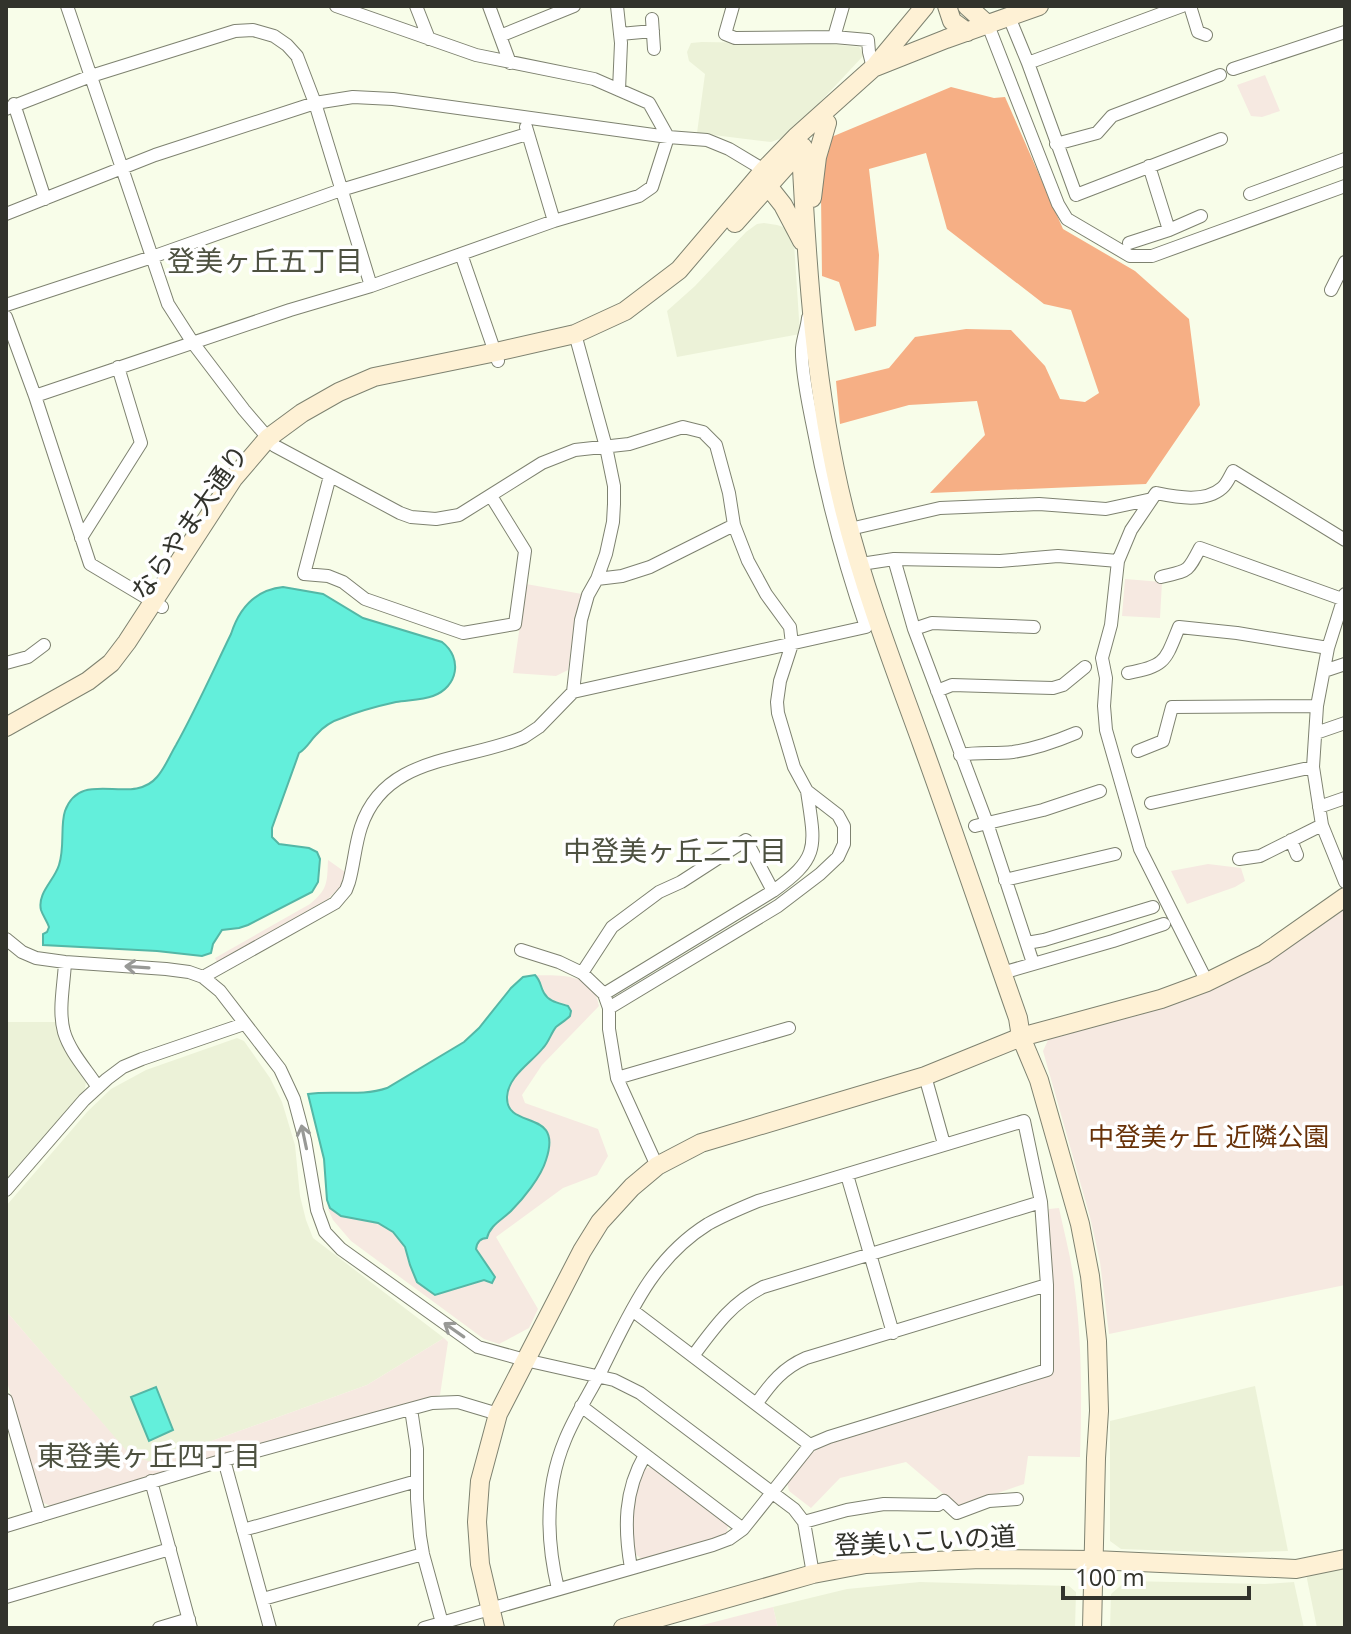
<svg xmlns="http://www.w3.org/2000/svg" width="1351" height="1634" font-family="'Open Sans','Noto Sans JP',sans-serif">
<style>
.built{fill:#ecf2d8}
.green{fill:#f6e9e1}
.forest{fill:#f6af85}
.water{fill:#63efdb;stroke:#54b7a6;stroke-width:2}
.lines{fill:none;stroke-linecap:round;stroke-linejoin:round}
.street-casing{stroke:#7e8270;stroke-width:14}
.secondary-casing{stroke:#7e8270;stroke-width:20}
.street{stroke:#fff;stroke-width:12}
.secondary{stroke:#fef1d5;stroke-width:18}
.oneway{stroke:#989996}
.labels{text-anchor:middle;dominant-baseline:central;stroke-width:7;stroke-linejoin:round;paint-order:stroke}
.street-label{font-size:26px;fill:#32332c;stroke:#fff}
.park-label{font-size:26px;fill:#683107;stroke:#fff}
.neighbourhood-label{font-size:28px;fill:#4d5140;stroke:#fff}
</style>
<rect width="100%" height="100%" fill="#f8fde9"/>
<path class="built" d="M702,42L830,44L859,47L864,55L793,131L782,138L771,142L697,133L705,74L689,61L687,52L691,43Z
M764,223L777,225L783,227L788,232L794,243L800,334L677,357L667,311L695,286L746,232L757,224Z
M6,1022H56L62,1043L86,1081L85,1089L6,1181Z
M237,1038L244,1041L270,1078L282,1102L295,1145L300,1196L306,1220L313,1238L444,1338L367,1385L153,1462L132,1458L6,1311V1206L88,1111L111,1089L146,1070Z
M1255,1386L1288,1551L1229,1553L1121,1549L1110,1541V1421Z
M1345,1566V1628H1317L1306,1574Z
M1126,1581L1265,1584L1294,1582L1304,1628H1110L1111,1594Z
M920,1582L1069,1586L1076,1592L1075,1628H778L773,1607L847,1589Z"/>
<path class="green" d="M1265,75L1280,111L1262,117L1251,116L1237,85Z
M1125,579L1162,582L1160,618L1122,616Z
M526,584L582,594L575,622L568,670L556,676L513,673Z
M328,860L345,872L340,887L328,899L217,962L215,958L310,904C328,889 327,883 328,860Z
M1208,864L1241,868L1245,881L1235,887L1187,904L1171,871Z
M1345,909V1285L1109,1334L1100,1262L1090,1217L1043,1051L1049,1038L1151,1011L1280,953Z
M535,975C562,976 593,972 599,1006L542,1065L522,1095L525,1103L598,1129L608,1156L597,1175L563,1188L496,1237L538,1309L529,1328L499,1344L484,1339L351,1241L333,1220L328,1209L327,1200L333,1211L337,1214C347,1218 358,1218 369,1221C394,1226 404,1241 410,1265L465,1285L484,1280L492,1283L476,1248L479,1241L484,1238L489,1231L511,1211L542,1171L544,1126C535,1121 522,1120 515,1114C489,1094 531,1062 544,1047C549,1041 552,1032 558,1027C563,1021 567,1021 571,1014L566,1005C538,998 550,992 535,975Z
M1059,1208C1064,1232 1071,1257 1074,1282C1082,1340 1082,1399 1080,1457L1028,1456L1024,1484L959,1507L906,1462L840,1478L811,1508L789,1491L787,1482L809,1455L822,1446L1053,1374L1049,1209Z
M6,1311L132,1457L153,1462L367,1385L444,1338L448,1342L440,1395L51,1506L41,1502L6,1378Z
M653,1466L728,1523L727,1533L716,1538L642,1559L635,1554C630,1524 633,1497 644,1469Z
M773,1607L778,1628H691Z"/>
<path class="forest" d="M951,87L994,98L1005,97L1063,229L1135,271L1189,319L1200,405L1146,484L930,493L985,435L977,401L909,405L840,424L836,381L889,368L915,337L966,329L1011,330L1045,366L1060,399L1085,402L1099,393L1071,310L1044,304L947,229L926,153L869,169L879,255L876,326L855,331L839,282L822,276L821,195L829,138Z"/>
<path class="water" d="M283,587L323,594L363,618L442,642C463,658 458,687 433,696C422,700 408,700 396,702C378,706 359,711 342,718C332,721 323,727 316,735C310,741 307,748 299,753L272,828V837L279,844L309,848L317,852L320,859L318,882L312,892L248,925L239,928L222,930L213,944L211,953L202,956L157,951L43,945V934L47,932L49,927C47,921 43,916 41,910C37,893 54,881 59,865C65,847 60,826 65,811C81,767 132,807 157,777C165,768 170,755 176,745C196,709 213,671 231,634C239,609 255,590 283,587Z
M535,975C541,981 540,986 544,993C549,1002 559,1003 568,1006L571,1011L570,1016C566,1020 561,1023 556,1027C551,1033 549,1042 543,1048C531,1063 508,1076 507,1097C506,1131 564,1107 546,1160C541,1177 523,1199 511,1211C502,1220 490,1225 487,1238C481,1238 477,1242 476,1249L495,1277L492,1283L484,1280L435,1295L417,1282L410,1265L405,1247L393,1232L378,1223L341,1216L330,1208L327,1200L324,1159L308,1094C334,1090 361,1097 387,1088L464,1042L479,1028L511,988L523,977Z
M156,1387L173,1430L149,1441L131,1397Z"/>
<g class="lines">
<g class="street-casing">
<path id="street" d="M67,6L168,304L193,343L244,410L275,446L400,513L411,517L436,519L459,515L542,463L575,450L629,444L683,427L703,432L716,445L729,493L734,525L748,561L766,594L790,627L792,644L780,681L777,702L778,713L794,767L807,791L838,815L844,826V844L838,857L820,874L778,906L609,1008
M416,6L429,39
M489,6L510,63
M617,6L621,43L619,90
M733,6L725,34L735,38L834,37L868,40L869,52L873,68
M1190,6L1198,32L1206,35
M1009,17L1028,63L1182,6
M652,19L654,49
M988,25L1058,204L1067,219L1130,256H1152L1345,186
M620,34L653,31
M500,36L574,6
M834,37L843,6
M1028,63L1076,195L1221,139
M1233,69L1345,32
M14,104L45,199
M6,109L91,76L235,31L253,30L274,36L287,45L297,56L315,103L371,286
M526,127L554,221
M1056,144L1097,133L1112,116L1220,75
M1149,166L1169,230
M1250,194L1345,159
M6,214L155,155L315,103L353,97L393,99L668,137L707,140L729,149L764,170
M1129,243L1169,230L1201,216
M461,254L498,361
M1331,290L1345,262
M6,305L152,257L341,190L527,134
M6,317L35,396L90,564L162,607
M35,396L290,310L371,286L554,221L639,196L652,187L668,137L649,103L594,79L476,55L336,6
M330,476L304,574L328,576L343,582L365,599L463,633L515,624L525,551L491,496
M850,529L940,508L1039,504L1106,509L1152,499
M81,538L141,443L118,367
M894,559L914,629L987,823L1033,963
M861,564L894,559L1000,561L1058,556L1118,561
M1161,577C1189,570 1187,573 1200,548L1342,599
M597,579L622,576L650,567L734,525
M1345,594L1328,648L1317,706L1313,767L1322,825L1345,882
M914,629L932,623L1034,627
M6,663L28,657L44,645
M1324,671L1345,664
M1128,673C1166,666 1165,661 1179,627L1237,633L1328,648
M937,691L952,685L1053,688L1063,685L1085,667
M573,692L581,620L588,595L597,579L606,554L613,522L614,504V486L606,447L575,334
M1316,733L1345,723
M1138,751L1163,741L1172,707L1317,706
M960,755C978,752 995,754 1013,752C1034,749 1057,741 1076,733
M1151,803L1313,767
M1319,807L1345,798
M975,826L1043,810L1100,791
M1291,840L1297,855
M1239,859L1260,856L1322,825
M1005,880L1115,854
M6,939L22,952L36,958L65,962L166,969L189,972L203,977L220,991L280,1069L294,1099L305,1140L317,1210L325,1232L341,1249L478,1347L525,1360L614,1380L640,1393L794,1509L804,1522L813,1574
M1027,943L1044,940L1153,907
M521,950L559,962L582,973L604,994L609,1008V1029L617,1078L657,1166
M65,962C64,985 58,1010 64,1032C70,1052 86,1069 97,1086
M582,973L612,927L659,892L681,882L746,840L773,891
M1002,973L1113,941L1164,924
M203,977L335,903L346,890L349,882C354,864 355,845 361,827C385,754 466,762 524,737L539,727L573,692L866,627C843,560 825,492 812,422C808,401 801,370 802,348C803,338 807,328 808,318
M1207,982L1140,849L1106,730L1104,706L1106,678L1102,658L1111,625L1118,561L1131,530L1156,493C1176,497 1205,503 1222,488C1227,484 1230,476 1233,471L1345,540
M604,994L773,891C821,857 815,846 807,791
M925,1076L944,1144
M617,1078L789,1028
M847,1175L893,1333
M6,1190L84,1100L107,1079L123,1067L142,1059L244,1024
M632,1310L810,1445
M693,1356C714,1328 731,1303 763,1287L1041,1202
M6,1400L40,1516
M757,1403C771,1383 783,1368 806,1358L1047,1285
M581,1406L743,1529
M411,1409L417,1449V1499L420,1536L423,1554L442,1623
M224,1460L270,1628
M151,1481L191,1628
M804,1522L847,1510L884,1504L938,1505L944,1501L957,1513L989,1501L1017,1499
M6,1526L224,1460L432,1403L458,1402L498,1414
M243,1530L417,1481
M631,1568C624,1528 624,1491 645,1455
M6,1597L170,1549
M263,1599L423,1554
M159,1628L189,1619
M424,1628L713,1545L729,1539L743,1529L810,1445L829,1437L1047,1370V1285L1041,1202L1024,1121L758,1201C741,1208 724,1215 708,1224C652,1259 630,1313 602,1369C590,1393 575,1415 565,1440C545,1488 546,1539 558,1589"/>
</g>
<g class="secondary-casing">
<path id="secondary" d="M947,6L952,21L967,32
M967,6L988,25
M876,65L925,6
M796,137L801,149C807,270 815,392 844,509C864,589 894,667 922,744C955,835 986,927 1018,1018L1021,1037L1039,1080L1080,1224L1090,1276L1097,1341L1099,1411L1096,1458L1092,1628
M765,177L768,186L783,205L802,241
M812,198L817,157L827,123
M735,223L803,147
M6,727L88,681L111,663L127,642L233,479L268,438L302,413L339,392L374,377L496,352L575,334L625,311L679,270L764,170L796,137L873,68L946,39L1039,6
M495,1628L480,1564L477,1522L480,1481L498,1414L582,1251L600,1222L632,1187L657,1166L701,1143L925,1076L1021,1037L1161,999L1207,982L1264,954L1345,897
M623,1628L813,1574L866,1564L981,1559L1094,1560L1296,1569L1345,1559"/>
</g>
<use href="#street" class="street"/>
<use href="#secondary" class="secondary"/>
</g>
<defs><path id="oneway-shaft" d="M-6 0H5M1.5-3L5.5 0L1.5 3" fill="none" stroke-width="1.6" stroke-linecap="round" stroke-linejoin="round" transform="scale(2)"/></defs>
<g class="oneway">
<use href="#oneway-shaft" transform="translate(137 967) rotate(-176)"/>
<use href="#oneway-shaft" transform="translate(304 1137) rotate(-102)"/>
<use href="#oneway-shaft" transform="translate(454 1330) rotate(-145)"/>
</g>
<g class="labels">
<g class="street-label">
<text transform="translate(189 522) rotate(-55)">ならやま大通り</text>
<text transform="translate(925 1540) rotate(-3)">登美いこいの道</text>
</g>
<g class="park-label">
<text x="1209" y="1136">中登美ヶ丘 近隣公園</text>
</g>
<g class="neighbourhood-label">
<text x="265" y="260">登美ヶ丘五丁目</text>
<text x="675" y="850">中登美ヶ丘二丁目</text>
<text x="149" y="1455">東登美ヶ丘四丁目</text>
</g>
</g>
<rect width="1351" height="1634" fill="none" stroke="#32332c" stroke-width="16"/>
<path d="M1063 1586v12h186v-12" fill="none" stroke="#32332c" stroke-width="4"/>
<text x="1075" y="1586" font-size="24" fill="#32332c" stroke="#ffffff" stroke-width="6" paint-order="stroke">100 m</text>
</svg>
